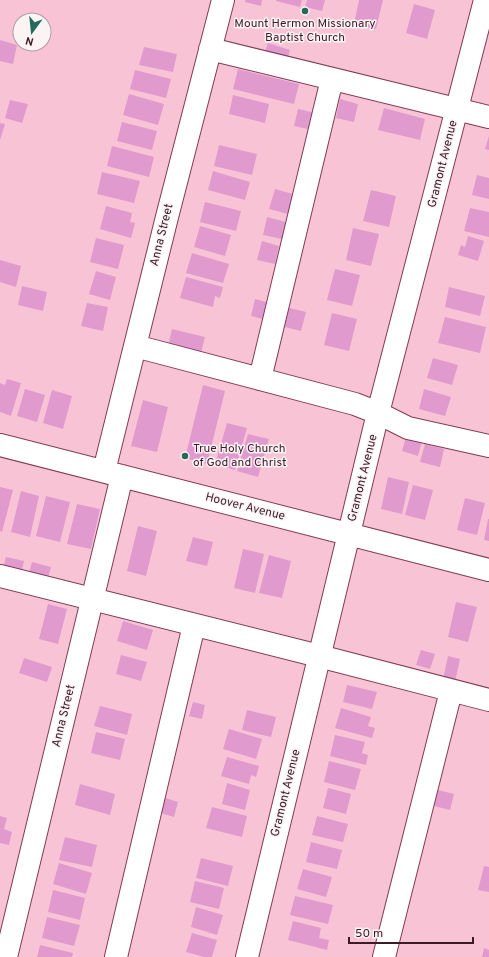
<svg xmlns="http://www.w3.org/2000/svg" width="489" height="957" font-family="Overpass,sans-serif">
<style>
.building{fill:#e19ace}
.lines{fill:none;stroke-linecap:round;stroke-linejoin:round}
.minor-casing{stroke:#823a57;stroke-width:24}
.minor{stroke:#fff;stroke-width:22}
.poi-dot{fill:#25695b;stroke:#fcf3f5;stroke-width:1.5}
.labels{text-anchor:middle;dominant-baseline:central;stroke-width:3;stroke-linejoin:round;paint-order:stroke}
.poi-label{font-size:12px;fill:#3a1b26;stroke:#fcf3f5}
.street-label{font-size:12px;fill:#3a1b26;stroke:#fcf3f5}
</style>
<rect width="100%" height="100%" fill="#f8c4d5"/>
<path class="building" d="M245,0H262L261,6L245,2Z
M276,0H302L300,7L276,1Z
M307,0H325L322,11L305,7Z
M359,0H383L376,29L354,24Z
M414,4L435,10L427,39L406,33Z
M0,40L17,45L13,64L0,61Z
M268,43L290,50L286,64L263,57Z
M144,47L177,54L173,72L139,65Z
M238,69L299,84L294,104L233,89Z
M135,70L171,79L166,98L130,89Z
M129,94L164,104L158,125L123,115Z
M233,95L269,104L265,123L229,114Z
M340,99L358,104L354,122L336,118Z
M10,100L28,104L22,123L5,118Z
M384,108L425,119L420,140L378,130Z
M298,109L316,113L312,130L294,126Z
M122,122L157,131L152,150L117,141Z
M0,123L5,124L0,140Z
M489,136V150L485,149Z
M219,145L257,154L252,175L214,166Z
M112,146L154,157L149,177L107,166Z
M213,171L250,182L245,200L208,190Z
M102,172L140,181L134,203L97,194Z
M477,175L489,178V199L472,195Z
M275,189L293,194L288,214L269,209Z
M371,190L396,196L389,227L363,221Z
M205,202L241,211L236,231L200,222Z
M106,206L132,213L130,222L135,223L131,238L100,229Z
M470,208L489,212V237L464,231Z
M267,217L286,222L282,239L263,235Z
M200,226L231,235L225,256L194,247Z
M353,228L379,234L371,266L346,260Z
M468,236L484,241L478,261L458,255L461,245L465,247Z
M96,238L124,245L118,269L90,262Z
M262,241L279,246L275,264L257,260Z
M192,253L229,264L223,283L186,273Z
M0,260L21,266L16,287L0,282Z
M335,269L360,275L352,306L327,300Z
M96,271L116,277L110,300L89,294Z
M186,277L223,287L220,298L215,296L213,307L180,298Z
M22,286L47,292L43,311L18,305Z
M449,287L485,296L480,316L445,307Z
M255,299L270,303L266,320L251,316Z
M87,303L108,307L103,331L81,326Z
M286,307L306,312L301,331L281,326Z
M332,313L357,319L349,351L324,345Z
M445,317L486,327L480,353L438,343Z
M172,329L205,337L200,357L167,350Z
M433,358L458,365L452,385L427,378Z
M7,379L21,383L11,416L0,412V383L5,385Z
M203,385L225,391L207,464L185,458Z
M25,389L45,395L37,422L17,416Z
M424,389L451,397L445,416L419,409Z
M52,390L72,396L63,429L43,423Z
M143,400L168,407L157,452L131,446Z
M227,423L247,428L235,470L215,464Z
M248,434L269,439L258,477L237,471Z
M406,437L422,441L418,456L402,451Z
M425,444L444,449L440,467L420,462Z
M388,477L409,482L402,514L381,509Z
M413,485L433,490L425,520L405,515Z
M0,487L13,490L2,532L0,531Z
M21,491L39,496L30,537L11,532Z
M46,496L70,502L60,542L36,536Z
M465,498L485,503L477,535L457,530Z
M77,504L100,509L91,549L67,544Z
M488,519H489V541L484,540Z
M138,526L157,531L146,576L127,571Z
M193,537L213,542L207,566L186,561Z
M243,549L264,554L255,593L234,588Z
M269,555L291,561L282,598L259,593Z
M6,557L24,561L20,578L2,573Z
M32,562L51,567L46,585L27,580Z
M456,602L477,607L468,642L448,637Z
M48,604L67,609L58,644L39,639Z
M123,621L153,630L147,650L117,641Z
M421,650L435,654L430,669L416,665Z
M121,655L147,662L141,681L116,674Z
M448,656L460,659L455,682L443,679Z
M24,658L52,667L47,682L19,673Z
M347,685L377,692L372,709L343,702Z
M193,702L205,705L202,719L189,716Z
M100,706L132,714L127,735L94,726Z
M341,708L371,717L368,726L375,728L372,738L335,728Z
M247,710L276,717L271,737L242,730Z
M229,729L262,739L256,759L223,749Z
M96,732L125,739L120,760L91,753Z
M335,735L365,742L362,753L368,755L366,765L330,756Z
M227,757L259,766L256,777L251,775L249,784L221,776Z
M329,761L361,769L355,790L324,782Z
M227,783L250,790L245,810L222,804Z
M80,784L115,794L110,815L75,805Z
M328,788L351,794L346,814L323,808Z
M438,790L454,794L450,810L434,806Z
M162,797L178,802L174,817L158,812Z
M212,807L247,816L242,837L206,828Z
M0,816L7,818L4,829L12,832L9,845L0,843Z
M317,816L348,824L343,842L312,835Z
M65,837L97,845L92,867L59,860Z
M311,842L342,850L337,869L306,862Z
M201,858L233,866L228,886L196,878Z
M59,863L92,873L86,894L53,884Z
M484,866L489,867V892L478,890Z
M303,869L332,877L326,897L297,889Z
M195,881L224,888L219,909L190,902Z
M53,890L85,898L80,920L48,912Z
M295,896L333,905L328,924L290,915Z
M196,907L223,915L217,935L191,927Z
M47,917L80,925L74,946L42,938Z
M293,921L321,928L319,938L329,940L327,950L288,940Z
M192,933L217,940L212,957H204L186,952Z
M40,945L73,953L72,957H37Z
M484,948L489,950V957H482Z"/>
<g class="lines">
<g class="minor-casing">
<path id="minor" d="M210,49L489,117
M135,346L355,404L378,413L408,428L489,446
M260,379L332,79
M0,445L489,570
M104,471L167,217L223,0
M0,576L319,656L489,700
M6,957L122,476
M116,957L194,625
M247,957L378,413L485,0
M384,957L451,691"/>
</g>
<use href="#minor" class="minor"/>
</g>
<g class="poi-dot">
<circle cx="305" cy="11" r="4"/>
<circle cx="185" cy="456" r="4"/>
</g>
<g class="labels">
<g class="poi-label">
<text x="305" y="24">Mount Hermon Missionary<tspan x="305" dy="14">Baptist Church</tspan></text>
<text x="193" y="449" text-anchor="start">True Holy Church<tspan x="193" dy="14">of God and Christ</tspan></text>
</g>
<g class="street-label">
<text transform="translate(443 164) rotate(-76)">Gramont Avenue</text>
<text transform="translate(162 235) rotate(-76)">Anna Street</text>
<text transform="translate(363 478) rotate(-76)">Gramont Avenue</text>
<text transform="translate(245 507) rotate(14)">Hoover Avenue</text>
<text transform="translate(64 716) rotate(-76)">Anna Street</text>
<text transform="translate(286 793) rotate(-76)">Gramont Avenue</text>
</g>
</g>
<g transform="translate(32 32) rotate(195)"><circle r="19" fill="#fcf3f5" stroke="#ae9da2"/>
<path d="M0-3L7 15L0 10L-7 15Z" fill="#25695b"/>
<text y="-6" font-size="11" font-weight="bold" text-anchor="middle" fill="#3a1b26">N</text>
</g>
<path d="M349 937v6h124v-6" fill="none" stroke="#3a1b26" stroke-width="2"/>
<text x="355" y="937" font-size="12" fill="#3a1b26" stroke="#fcf3f5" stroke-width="3" paint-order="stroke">50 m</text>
</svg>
